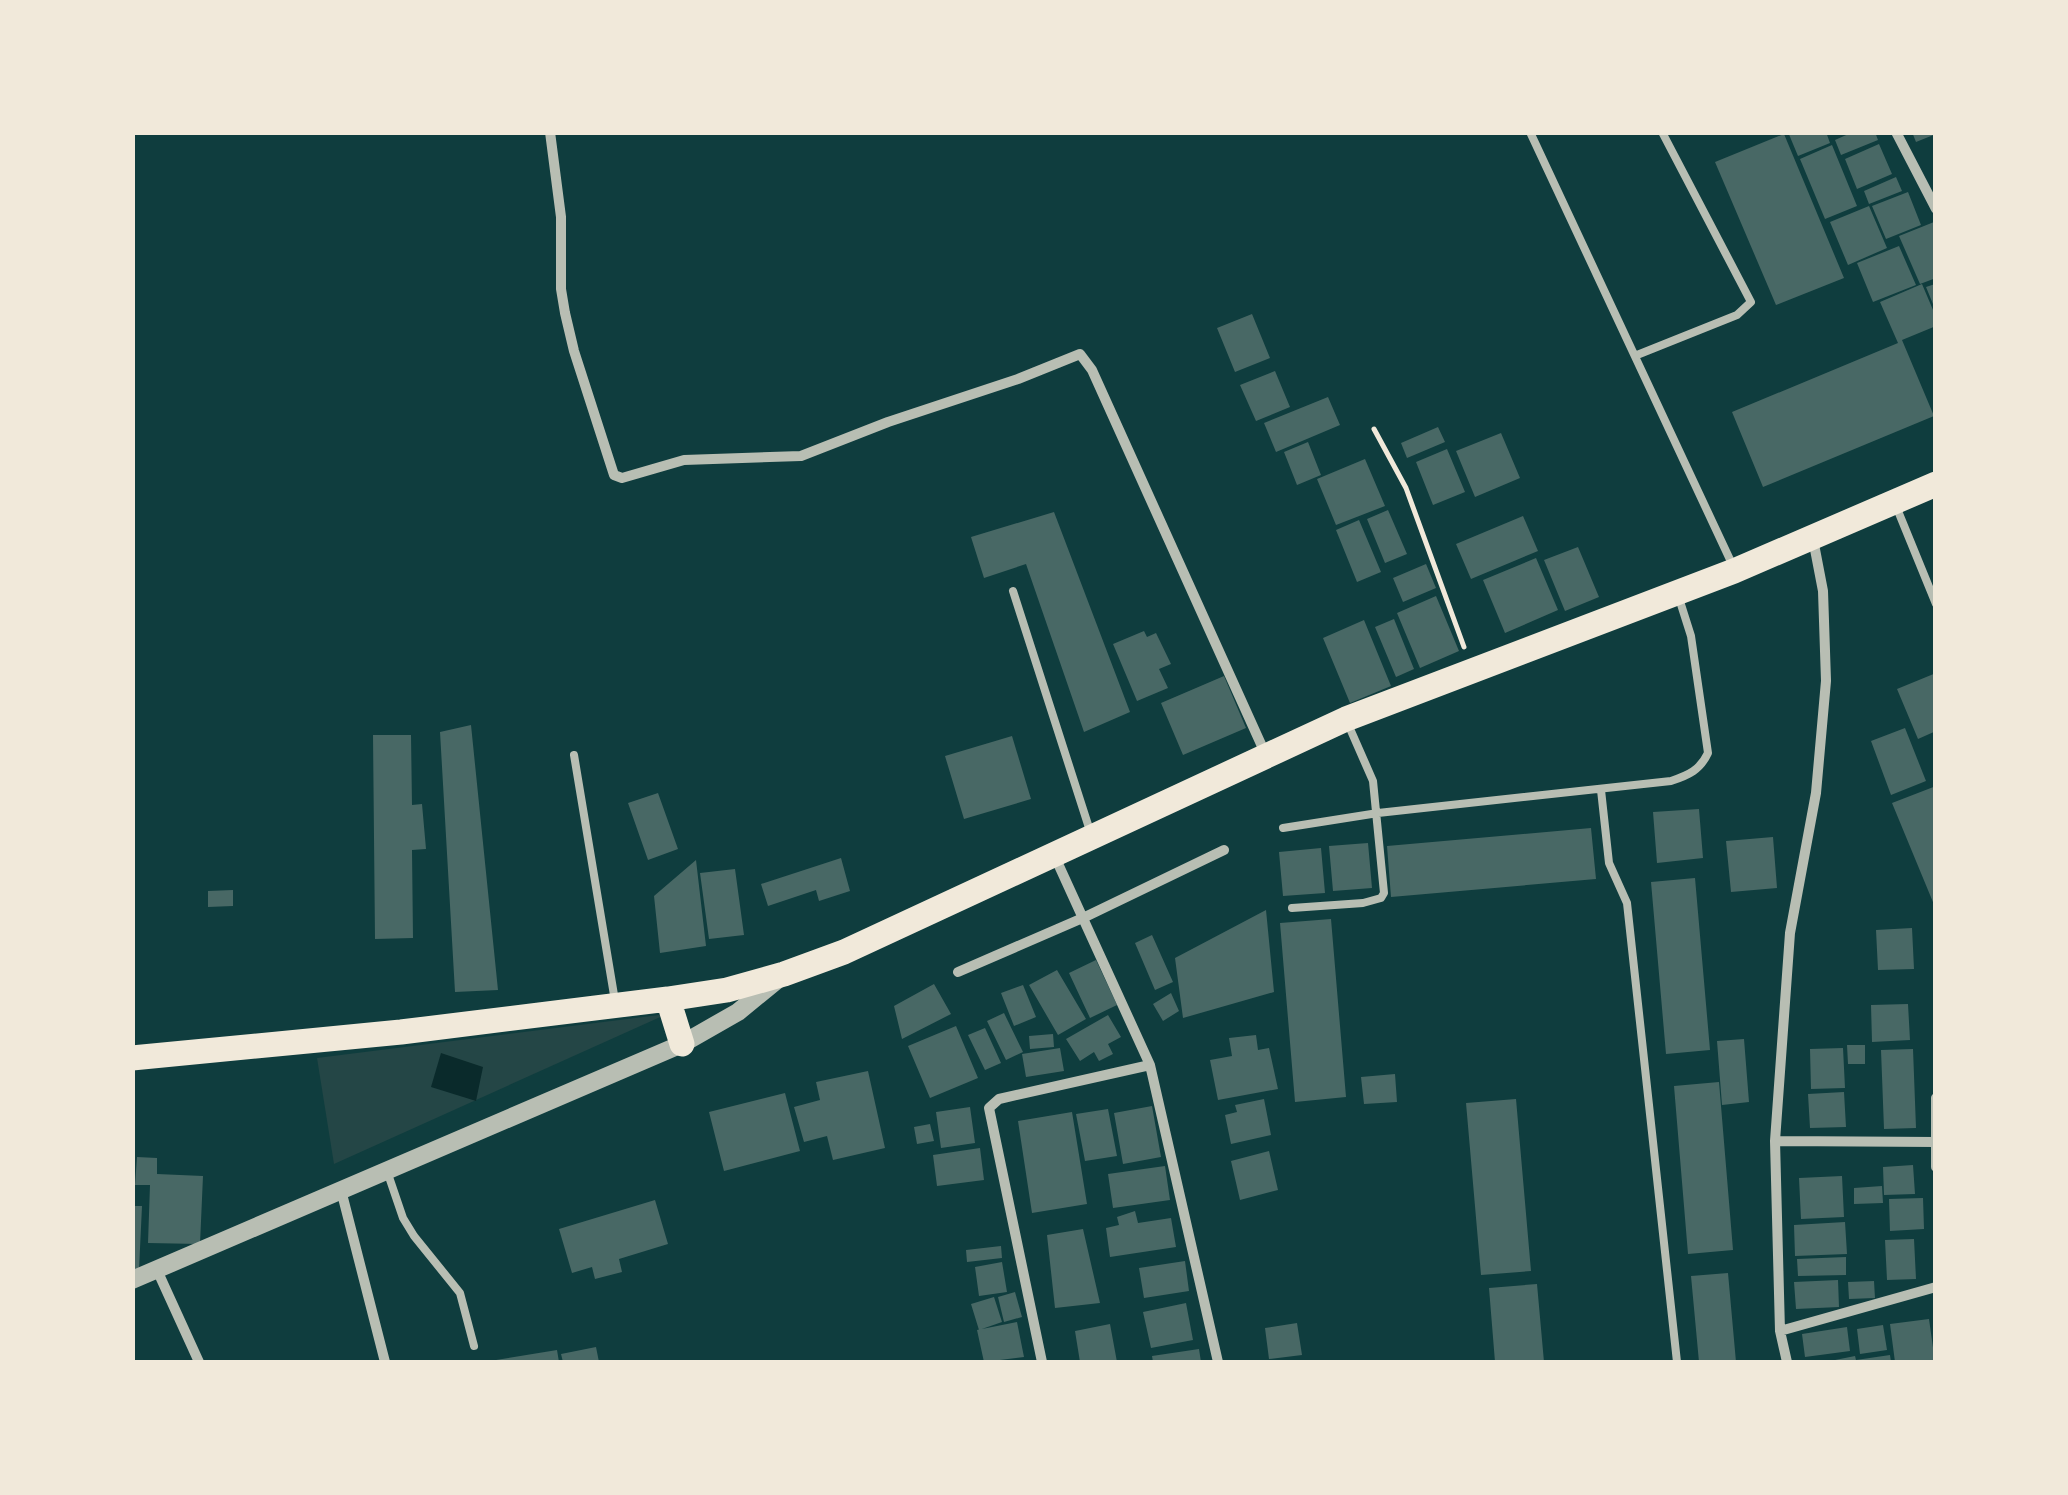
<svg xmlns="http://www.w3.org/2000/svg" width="2068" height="1495" font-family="Bitter,serif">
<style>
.green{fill:#244646}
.water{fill:#0a2a2b}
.building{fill:#486865}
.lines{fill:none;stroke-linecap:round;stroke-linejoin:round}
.path{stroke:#f1e9da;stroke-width:5}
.service{stroke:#b8beb3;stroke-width:8}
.minor{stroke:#b8beb3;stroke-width:10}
.tertiary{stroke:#b8beb3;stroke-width:18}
.trunk{stroke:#f1e9da;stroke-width:25}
</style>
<rect width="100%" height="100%" fill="#0f3d3e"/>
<path class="green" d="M667,1014L334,1164L317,1058Z"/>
<path class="water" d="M441,1053L483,1067L476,1101L431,1087Z"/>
<path class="building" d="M1788,132H1826L1830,143L1798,156Z
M1853,132H1875L1878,140L1841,155L1835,140Z
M1912,132H1936V134L1916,142Z
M1784,134L1844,278L1776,305L1715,162Z
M1879,144L1892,174L1857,189L1845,159Z
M1832,145L1857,206L1825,219L1800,159Z
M1896,177L1902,191L1869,204L1864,191Z
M1908,192L1921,225L1886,239L1872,206Z
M1869,206L1887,248L1848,265L1830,222Z
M1934,222L1936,278L1920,284L1899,236Z
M1899,246L1916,285L1873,302L1857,263Z
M1922,284L1936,317V326L1902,340L1934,416L1763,487L1732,412L1898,343L1880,302Z
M1935,284V309L1926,287Z
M1252,314L1270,358L1235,372L1217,328Z
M1275,371L1290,407L1256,421L1240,385Z
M1328,397L1340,425L1276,452L1264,423Z
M1438,427L1445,442L1407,458L1401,443Z
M1501,433L1520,478L1475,497L1456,451Z
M1308,442L1321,475L1297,485L1284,452Z
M1447,449L1465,492L1433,505L1416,462Z
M1365,459L1385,506L1336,525L1317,479Z
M1388,510L1407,554L1385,563L1367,519Z
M1054,512L1130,712L1084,732L1026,564L984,578L971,537Z
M1523,516L1538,551L1471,579L1456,544Z
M1359,520L1381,572L1357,582L1336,530Z
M1578,547L1599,597L1565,611L1544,560Z
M1536,558L1558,610L1505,633L1483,580Z
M1426,564L1436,588L1403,602L1393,578Z
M1436,596L1459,651L1420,668L1397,613Z
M1394,619L1414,669L1396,677L1375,627Z
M1364,620L1391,686L1350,703L1323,638Z
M1144,631L1147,637L1156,633L1171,664L1159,669L1168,688L1137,701L1113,644Z
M1936,673V731L1918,739L1897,689Z
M1224,676L1246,728L1183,755L1161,703Z
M471,725L498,990L455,992L440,732Z
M1905,728L1926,781L1891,795L1871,741Z
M373,735H411L412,805L422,804L426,849L412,850L413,938L375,939Z
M1012,736L1031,799L964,819L945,756Z
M1936,786V907H1935L1892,803Z
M658,793L678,849L648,860L628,803Z
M1699,809L1703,858L1657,863L1653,812Z
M1591,828L1596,879L1391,897L1387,846Z
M1773,837L1777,888L1731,892L1726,841Z
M1368,843L1372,888L1333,891L1329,846Z
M1321,848L1325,893L1283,896L1279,852Z
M841,858L850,891L819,901L816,890L768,906L761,884Z
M696,860L706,946L660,953L654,896Z
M735,869L744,935L709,939L700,873Z
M1695,878L1710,1050L1666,1054L1651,882Z
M233,890V906L208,907V891Z
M1266,910L1274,992L1183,1018L1175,958Z
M1331,919L1346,1097L1295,1102L1280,923Z
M1912,928L1914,969L1878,970L1876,930Z
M1152,935L1173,982L1155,990L1135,943Z
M1096,960L1117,1005L1090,1018L1069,973Z
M1057,970L1086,1019L1058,1035L1029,985Z
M934,984L951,1014L902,1039L894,1006Z
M1023,985L1036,1017L1014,1026L1001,993Z
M1171,993L1179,1011L1163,1021L1153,1004Z
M1908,1004L1910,1040L1872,1042L1871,1005Z
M1004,1013L1023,1052L1006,1060L987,1021Z
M1108,1015L1121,1037L1108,1044L1113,1054L1099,1061L1094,1052L1080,1061L1066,1039Z
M956,1026L978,1078L930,1098L908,1046Z
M985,1028L1001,1063L985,1070L968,1035Z
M1053,1034L1054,1047L1030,1049L1029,1036Z
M1256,1035L1258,1050L1269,1048L1278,1089L1218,1100L1210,1060L1232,1056L1229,1038Z
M1744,1039L1749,1102L1722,1105L1717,1041Z
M1847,1045H1865V1064H1848Z
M1060,1048L1064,1071L1026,1077L1022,1054Z
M1843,1048L1845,1088L1811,1089L1810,1049Z
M1913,1049L1916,1128L1884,1129L1881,1050Z
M868,1071L885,1148L833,1160L827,1136L804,1142L794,1107L820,1100L816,1082Z
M1395,1074L1397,1102L1364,1104L1361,1077Z
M1719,1082L1733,1250L1688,1254L1674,1086Z
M1844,1092L1846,1127L1810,1128L1808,1094Z
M785,1093L800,1151L724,1171L709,1112Z
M1264,1099L1271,1135L1231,1144L1225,1115L1237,1112L1235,1105Z
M1516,1099L1531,1271L1481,1275L1466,1103Z
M1152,1106L1161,1157L1123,1164L1114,1113Z
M970,1107L975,1143L941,1148L936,1112Z
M1108,1109L1117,1156L1085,1161L1076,1114Z
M1072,1112L1087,1204L1032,1213L1018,1121Z
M930,1124L934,1141L917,1144L914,1127Z
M980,1148L984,1180L937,1186L933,1155Z
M1269,1151L1278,1190L1240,1200L1231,1161Z
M137,1157L157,1158V1174L203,1176L200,1244L148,1243L150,1185H135Z
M1913,1165L1915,1194L1884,1195L1883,1167Z
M1165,1166L1170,1200L1113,1208L1108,1174Z
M1842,1176L1844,1217L1801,1219L1799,1178Z
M1882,1186L1883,1203L1854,1204V1188Z
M1923,1198L1924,1229L1890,1231L1889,1199Z
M655,1200L668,1244L619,1259L622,1272L595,1279L592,1267L572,1273L559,1229Z
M132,1206H142L139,1270L132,1269Z
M1135,1211L1138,1223L1171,1218L1176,1247L1110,1257L1106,1228L1119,1225L1117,1217Z
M1845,1222L1847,1254L1795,1256L1794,1225Z
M1083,1229L1100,1303L1055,1308L1047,1235Z
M1914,1239L1916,1279L1887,1280L1885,1240Z
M1001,1246L1002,1258L967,1262L966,1250Z
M1846,1257V1275L1798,1276L1797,1259Z
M1185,1261L1189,1291L1144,1298L1139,1268Z
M1002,1262L1007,1292L979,1296L975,1267Z
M1728,1273L1736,1362H1699L1691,1276Z
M1838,1280L1839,1307L1796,1309L1794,1282Z
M1874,1281L1875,1298L1849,1299L1848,1282Z
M1537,1284L1544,1362H1495L1489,1288Z
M1015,1292L1022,1317L1004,1322L998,1297Z
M994,1297L1002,1322L979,1330L971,1304Z
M1186,1303L1193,1340L1151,1348L1143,1312Z
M1929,1319L1935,1362H1895L1890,1324Z
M1017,1322L1024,1357L984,1362L977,1330Z
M1297,1323L1302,1355L1269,1359L1265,1328Z
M1110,1324L1117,1362H1080L1075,1331Z
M1883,1325L1887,1350L1860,1354L1857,1329Z
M1847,1327L1850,1351L1805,1357L1802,1334Z
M596,1347L599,1362H563L561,1354Z
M1199,1349L1201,1362H1153L1152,1356Z
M557,1350L559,1362H497L496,1360Z
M1890,1355L1891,1362H1825L1855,1356L1856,1360Z"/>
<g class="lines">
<path class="path" d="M1374,429L1406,488L1464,647"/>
<path class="service" d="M1530,132L1733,566
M1637,355L1737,315L1751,302L1662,132
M1896,506L1936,604
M1013,591L1091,834
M574,755L615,1001
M1601,790L1609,863L1627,903L1677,1362
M1283,828L1378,813L1671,781C1689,775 1700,770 1708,753L1691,636L1678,595
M1292,908L1363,903L1381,898L1384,893L1373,781L1348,724
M387,1171L403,1218L414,1236L460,1293L474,1346"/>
<path class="minor" d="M550,132L561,217V289L565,313L574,351L614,475L622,478L684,460L801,456L888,422L1018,379L1080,354L1092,370L1265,753
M1896,132L1936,209
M1055,857L1150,1065L1218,1362
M958,972L1085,917L1224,850
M1936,1098V1167
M1775,1141L1936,1142
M341,1190L385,1362
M157,1270L199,1362
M1780,1331L1936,1287
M1042,1362L989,1108L999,1099L1150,1065
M1787,1362L1780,1331L1775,1141L1790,933L1816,793L1826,681L1823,591L1813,539"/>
<path class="tertiary" d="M132,1280L682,1044L738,1012L782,976"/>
<path class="trunk" d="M668,999L682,1044
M132,1058L401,1032L668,999L727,990L784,974L844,952L1346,719L1734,571L1936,484"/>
</g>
<rect width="2068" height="1495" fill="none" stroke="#f1e9da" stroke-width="270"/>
</svg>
